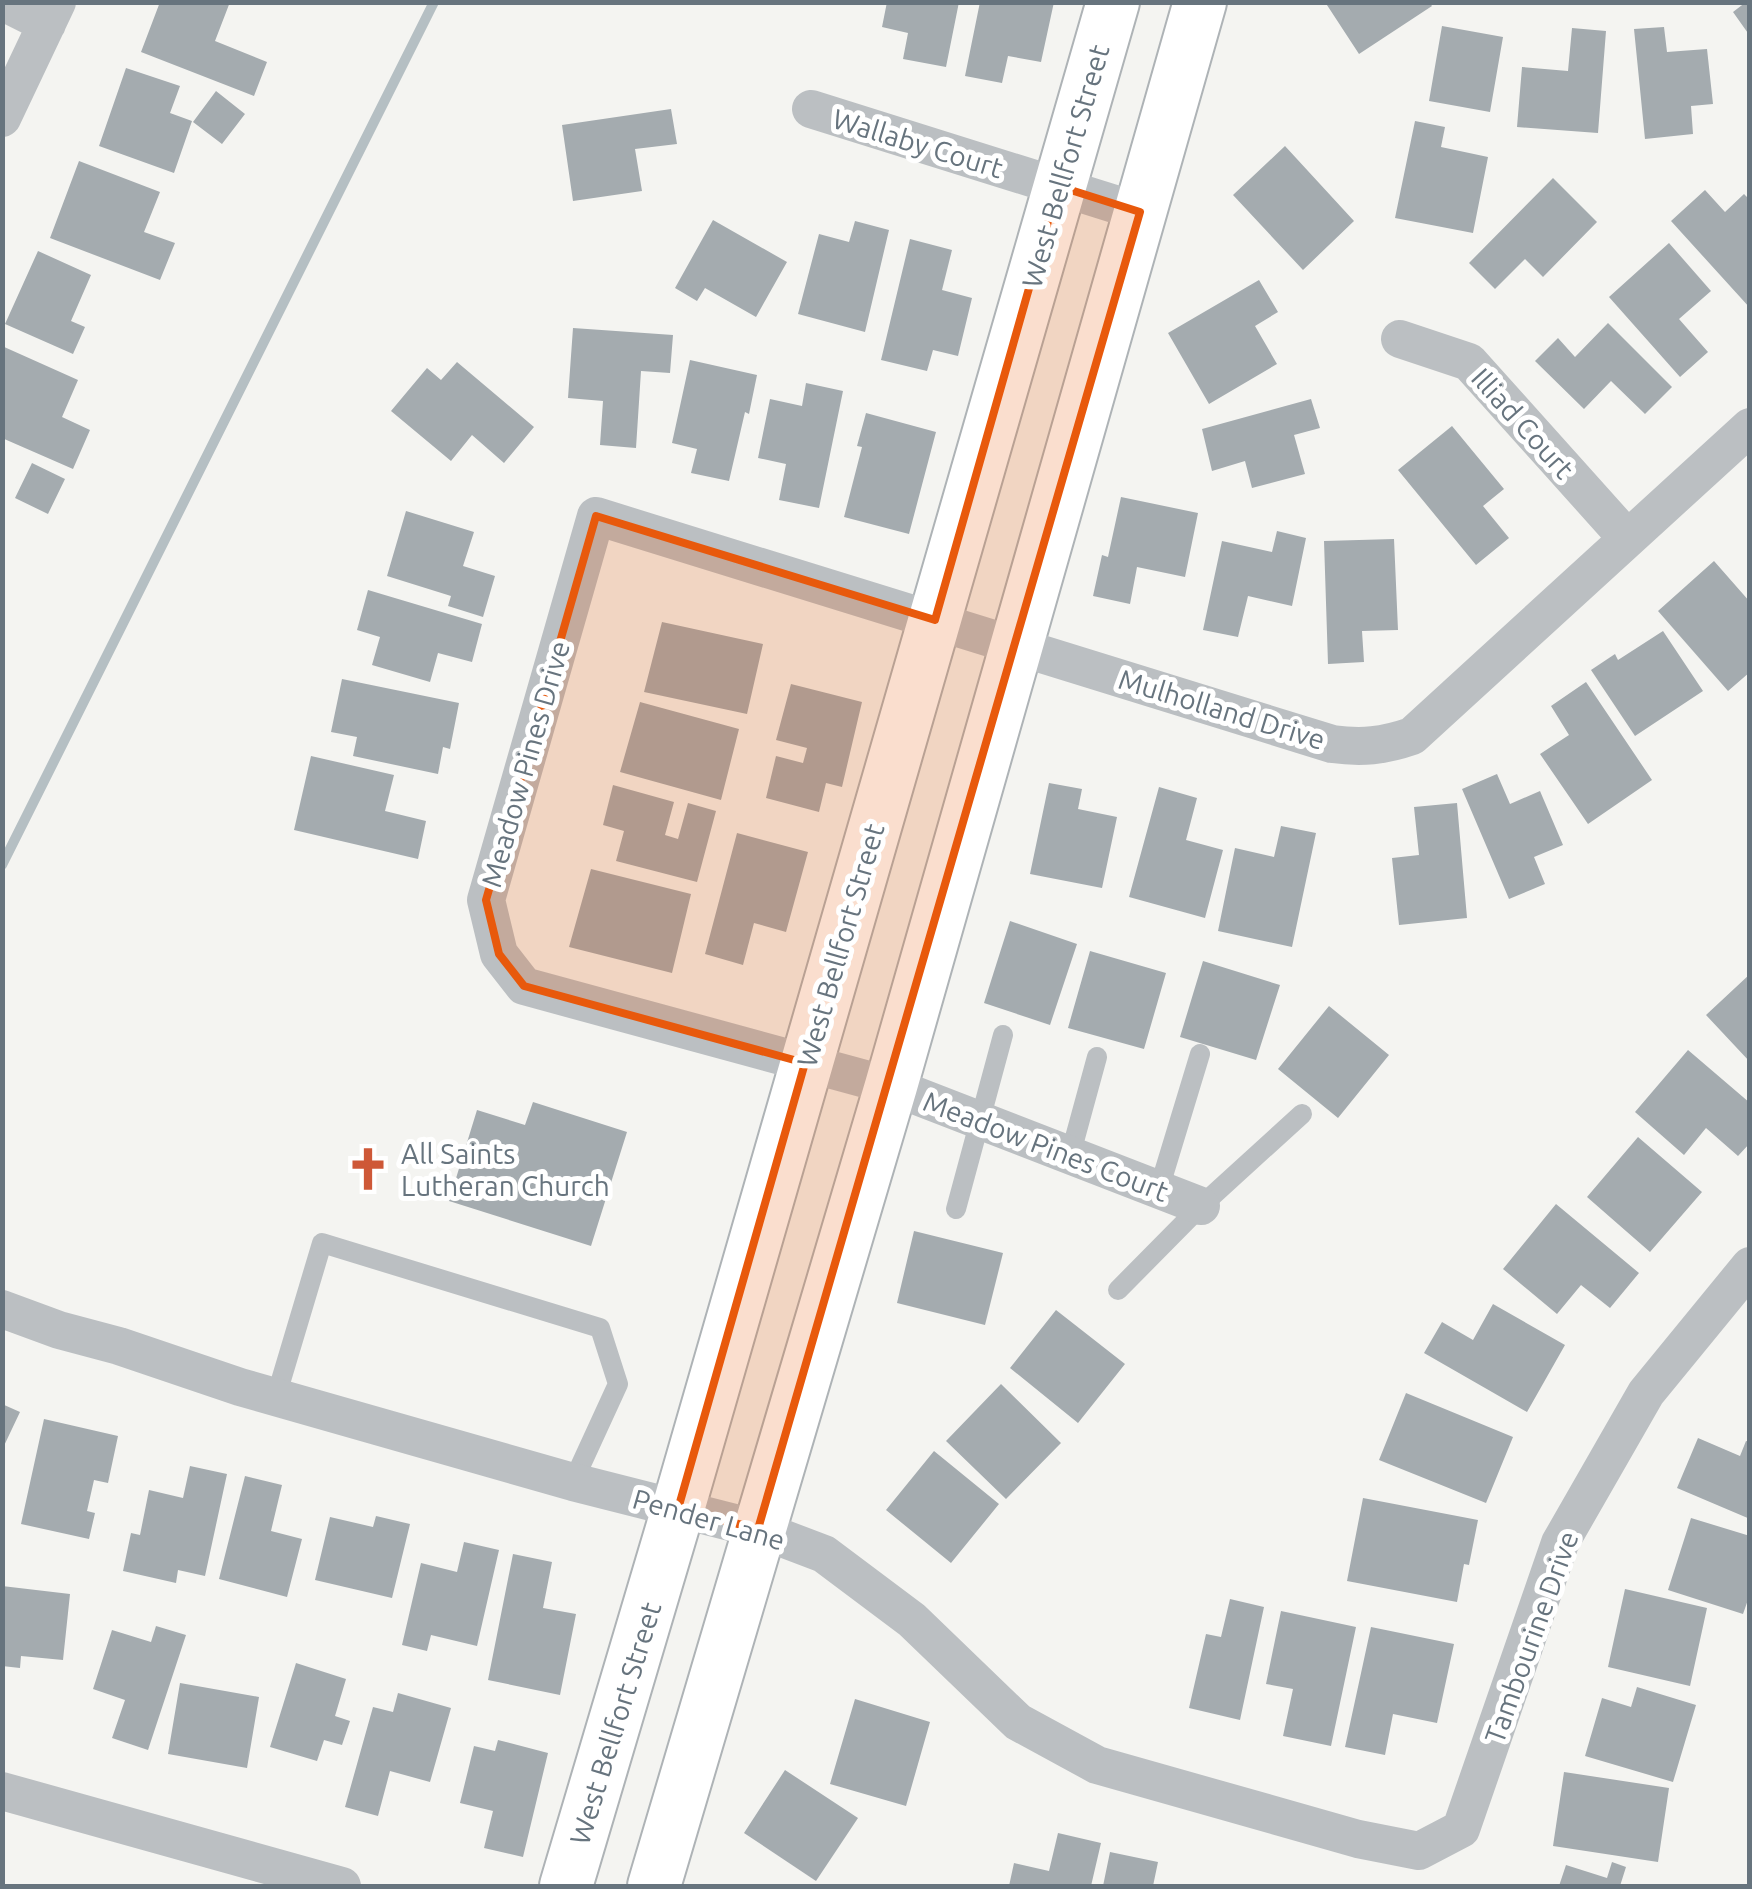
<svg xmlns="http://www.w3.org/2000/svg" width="1752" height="1889" font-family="Ubuntu,sans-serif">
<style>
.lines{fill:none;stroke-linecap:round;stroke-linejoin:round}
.stream{stroke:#b5bfc3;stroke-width:10}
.building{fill:#a4abaf}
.secondary-casing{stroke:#aeb3b6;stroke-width:56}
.service{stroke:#bbbfc2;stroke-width:20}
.minor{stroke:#bbbfc2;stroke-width:38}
.secondary{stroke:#fff;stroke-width:52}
.marked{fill:#e8590c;fill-opacity:0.2;stroke:#e8590c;stroke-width:8;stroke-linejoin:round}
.labels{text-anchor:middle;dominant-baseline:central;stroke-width:10;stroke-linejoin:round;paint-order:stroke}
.street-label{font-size:28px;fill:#67747e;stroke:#fff}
.poi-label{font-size:28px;fill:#67747e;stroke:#fff;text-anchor:start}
</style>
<rect width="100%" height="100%" fill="#f4f4f1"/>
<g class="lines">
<path class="stream" d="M2,865L434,2"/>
</g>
<path class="building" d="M160,2H230L215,41L267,62L254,96L141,52Z
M887,2H959L946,67L903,59L908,33L882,27Z
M980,2H1054L1041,62L1008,56L1002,83L965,76Z
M1325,2H1429L1432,6L1359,54Z
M1746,2H1750V36L1733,12Z
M1442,26L1503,37L1490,112L1429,101Z
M1664,27L1667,52L1707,49L1713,104L1691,106L1693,134L1645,139L1634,29Z
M1572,28L1606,31L1598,133L1517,127L1522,67L1568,71Z
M126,68L180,86L170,113L192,121L174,173L99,146Z
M216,91L245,114L222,144L193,122Z
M671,109L677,144L635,149L642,191L573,201L562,125Z
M1415,121L1445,127L1441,147L1488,157L1473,233L1395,218Z
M1285,146L1354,221L1303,270L1233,195Z
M79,161L160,192L144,232L175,243L160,280L50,238Z
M1553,178L1597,222L1543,277L1525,259L1495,289L1469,263Z
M1705,190L1725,212L1744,194L1750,200V308L1671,221Z
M713,220L787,262L756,317L705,288L697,301L675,288Z
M855,221L889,230L865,332L798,314L819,234L849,242Z
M910,239L952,250L942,290L972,298L958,356L933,350L927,371L881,360Z
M1669,243L1711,291L1679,319L1708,352L1680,377L1609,297Z
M38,251L91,275L71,321L85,327L73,354L5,324Z
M1259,280L1278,312L1255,326L1277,364L1209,404L1168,333Z
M1608,323L1672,387L1645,414L1611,381L1584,409L1535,361L1558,338L1575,357Z
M573,328L673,335L670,373L641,371L636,448L600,445L603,401L568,398Z
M2,346L78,380L62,417L90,430L73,469L2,438Z
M690,360L757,375L749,414L745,412L729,481L691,473L697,449L672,443Z
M457,362L534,427L504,463L472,435L451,461L391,411L427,368L441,380Z
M806,383L843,391L819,508L779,500L786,464L758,458L770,399L802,406Z
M1311,399L1320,428L1294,435L1305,474L1252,488L1245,461L1212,471L1202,429Z
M866,413L936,432L909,534L844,517L862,447L857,446Z
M1452,426L1504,489L1483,506L1509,538L1476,565L1398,470Z
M32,463L65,479L48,514L15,498Z
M1121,497L1198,513L1185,577L1137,567L1130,604L1093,596L1102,555L1108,557Z
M406,511L474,532L463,566L495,576L483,617L448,606L451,596L387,576Z
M1277,531L1306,538L1292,606L1248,596L1238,637L1203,630L1222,541L1272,552Z
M1394,539L1398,630L1362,631L1364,662L1328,664L1324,541Z
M1714,561L1750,602V672L1728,691L1658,611Z
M368,590L482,624L472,662L438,653L430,682L372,665L380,637L357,630Z
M662,622L763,644L747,714L644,692Z
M1663,631L1703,691L1635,736L1591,670L1615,654L1618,660Z
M342,679L459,703L450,749L443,747L438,774L353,756L357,737L331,732Z
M1586,682L1652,780L1588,824L1540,754L1569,735L1551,706Z
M791,684L862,702L842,787L826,783L819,812L766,798L776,756L803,763L807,748L776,740Z
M640,702L739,729L721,800L620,772Z
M311,756L394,775L385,811L426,821L418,859L294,830Z
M1497,774L1510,804L1540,791L1563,845L1534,857L1545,884L1509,899L1462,789Z
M1049,783L1082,789L1078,809L1117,817L1102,888L1030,874Z
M613,785L674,802L665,835L678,839L688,803L716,811L697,882L616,861L624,831L603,825Z
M1159,787L1197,798L1186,840L1223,850L1205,918L1129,897Z
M1457,803L1467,918L1399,925L1392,858L1419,855L1414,807Z
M1281,826L1316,833L1292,947L1218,931L1235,848L1274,857Z
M737,833L808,852L786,932L754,923L743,965L705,954Z
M591,869L691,894L672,973L569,947Z
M1010,921L1077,944L1050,1025L984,1003Z
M1090,951L1166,973L1144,1049L1068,1028Z
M1203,961L1280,985L1256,1060L1180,1037Z
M1750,974V1062L1706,1015Z
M1329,1006L1389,1055L1338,1118L1278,1069Z
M1688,1050L1750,1103V1143L1738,1156L1706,1128L1684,1155L1635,1112Z
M533,1102L627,1132L591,1246L449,1201L477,1110L525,1125Z
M1638,1137L1702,1192L1650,1252L1587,1197Z
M1556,1204L1639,1273L1610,1308L1581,1285L1557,1314L1503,1269Z
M914,1231L1003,1253L985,1325L897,1303Z
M1493,1304L1565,1345L1527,1412L1424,1353L1442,1322L1473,1340Z
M1056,1310L1125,1364L1078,1423L1010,1368Z
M1001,1384L1061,1443L1006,1499L946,1441Z
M1406,1393L1513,1437L1486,1503L1379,1460Z
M2,1404L20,1412L2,1450Z
M44,1419L118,1436L108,1483L94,1480L87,1511L95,1513L89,1539L21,1524Z
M1698,1438L1740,1456L1746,1441L1750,1442V1519L1677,1488Z
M934,1451L999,1504L951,1563L886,1510Z
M190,1466L227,1474L205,1576L178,1570L176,1583L123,1571L131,1533L140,1535L149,1490L183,1498Z
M245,1476L282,1485L271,1531L302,1539L287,1597L219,1579Z
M1363,1498L1478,1520L1469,1565L1464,1564L1457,1602L1347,1581Z
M376,1516L410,1524L392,1598L315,1580L330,1517L373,1527Z
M1691,1518L1750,1536V1594L1743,1614L1668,1590Z
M464,1542L499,1550L477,1646L431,1635L427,1651L402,1645L421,1563L457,1572Z
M513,1554L552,1562L543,1608L576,1614L560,1695L488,1680Z
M2,1586L70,1594L63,1660L21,1656L20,1668L2,1666Z
M1625,1589L1707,1608L1690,1686L1608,1667Z
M1230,1599L1264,1607L1240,1720L1189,1708L1206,1634L1221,1637Z
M1281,1611L1356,1627L1331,1746L1283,1736L1293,1689L1266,1684Z
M156,1626L186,1635L148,1750L112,1738L125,1700L93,1689L112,1630L151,1642Z
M1371,1627L1454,1644L1437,1723L1393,1714L1385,1755L1345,1747Z
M296,1663L346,1679L335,1716L350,1721L342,1745L324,1740L317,1761L270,1747Z
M180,1683L259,1697L247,1768L168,1754Z
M1637,1687L1696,1705L1673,1782L1585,1756L1602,1698L1631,1707Z
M398,1693L451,1708L430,1782L390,1771L378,1816L345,1807L373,1707L393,1712Z
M855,1699L930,1722L906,1806L830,1784Z
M498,1740L548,1753L523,1857L484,1848L493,1811L460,1803L474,1746L495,1751Z
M785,1770L858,1818L816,1881L744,1833Z
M1564,1772L1669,1788L1658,1862L1553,1846Z
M1058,1833L1101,1843L1091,1886H1009L1014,1863L1049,1871Z
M1110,1852L1158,1862L1153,1886H1103Z
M1612,1862L1626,1867L1620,1886H1559L1566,1865L1607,1878Z"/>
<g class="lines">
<g class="secondary-casing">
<path id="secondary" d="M566,1886L678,1509L1113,2
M654,1886L891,1086L1200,2"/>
</g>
<path class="service" d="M1070,1156L1097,1057
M1159,1189L1200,1054
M956,1209L1003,1035
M1118,1290L1201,1206L1302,1114
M276,1397L322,1243L600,1328L618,1384L573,1482"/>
<path class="minor" d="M3,2L47,24
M811,109L1140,212
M2,118L57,2
M1400,339L1469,362L1626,537
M1201,1206L891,1086L524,986L499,954L486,900L596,516L1332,744C1362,748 1383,746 1412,736L1750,427
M2,1309L59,1330L119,1346L240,1387L573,1482L758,1529L824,1554L912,1620L1018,1722L1097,1765L1358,1839L1419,1851L1461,1829L1560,1543L1646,1393L1750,1266
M2,1791L342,1886"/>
<use href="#secondary" class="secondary"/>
</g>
<path class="marked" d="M1058,186L1140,212L758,1529L678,1509L805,1063L524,986L499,954L486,900L596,516L935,620Z"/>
<defs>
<g id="church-bare" transform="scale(3.45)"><path d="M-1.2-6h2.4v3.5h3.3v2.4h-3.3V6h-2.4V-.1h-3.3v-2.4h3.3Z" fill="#ce5837" stroke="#fff" stroke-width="2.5" paint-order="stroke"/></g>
</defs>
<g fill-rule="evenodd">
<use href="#church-bare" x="368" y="1169"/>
</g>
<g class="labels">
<g class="street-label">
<text transform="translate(918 143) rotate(17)">Wallaby Court</text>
<text transform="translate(1065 166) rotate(-74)">West Bellfort Street</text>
<text transform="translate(1523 423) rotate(48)">Illiad Court</text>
<text transform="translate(1222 709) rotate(17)">Mulholland Drive</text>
<text transform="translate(525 764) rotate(-74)">Meadow Pines Drive</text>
<text transform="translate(840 945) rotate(-74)">West Bellfort Street</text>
<text transform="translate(1046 1146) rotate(21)">Meadow Pines Court</text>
<text transform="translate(709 1519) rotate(16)">Pender Lane</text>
<text transform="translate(1531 1637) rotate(-70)">Tambourine Drive</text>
<text transform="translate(615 1723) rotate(-73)">West Bellfort Street</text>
</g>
<g class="poi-label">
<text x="401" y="1153">All Saints<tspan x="401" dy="32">Lutheran Church</tspan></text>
</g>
</g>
<rect width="1752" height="1889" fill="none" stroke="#67747e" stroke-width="10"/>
</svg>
